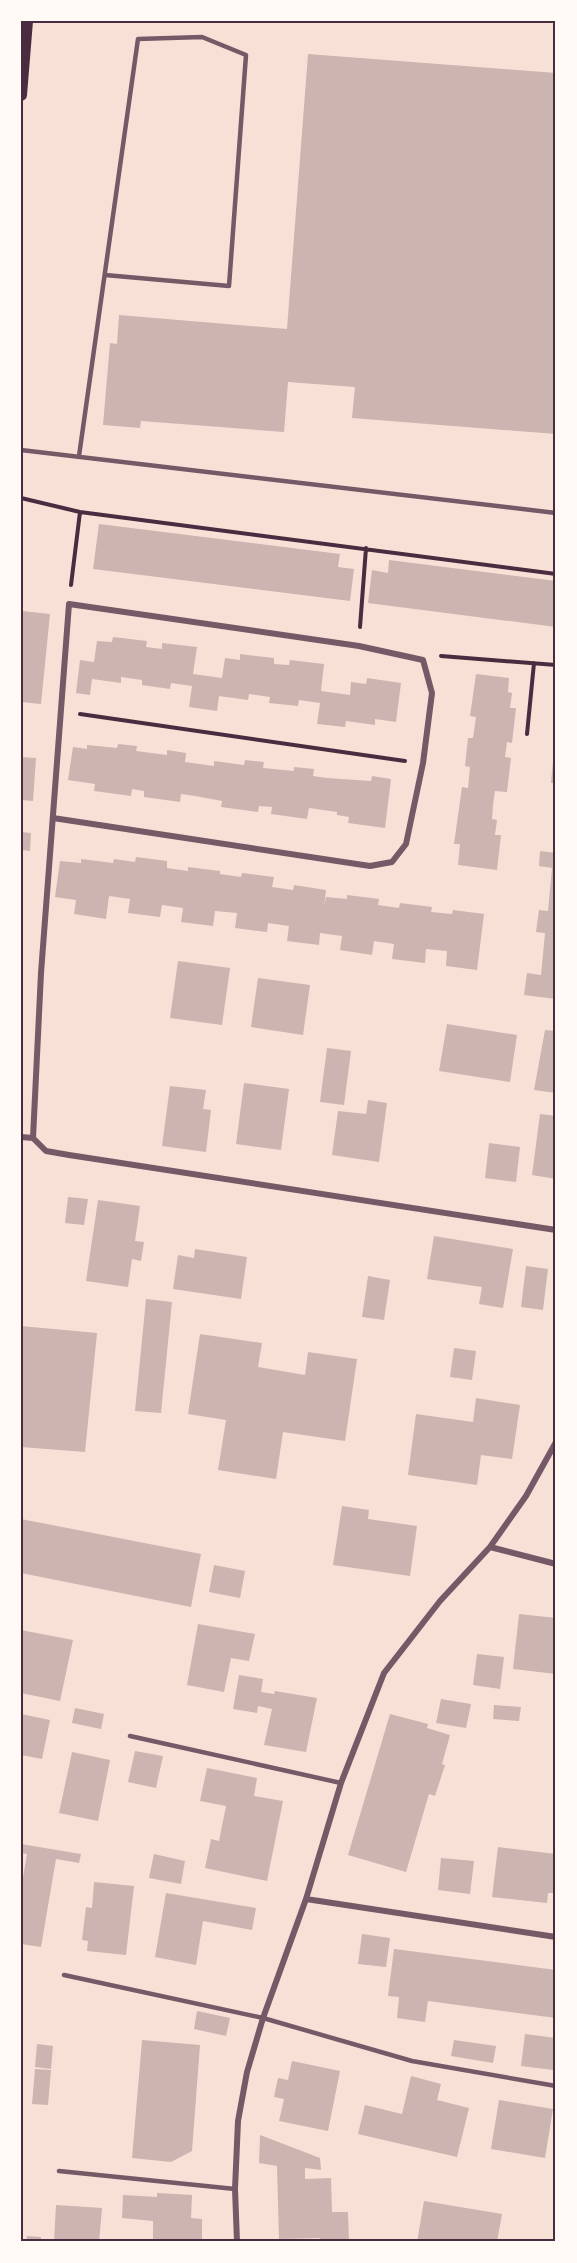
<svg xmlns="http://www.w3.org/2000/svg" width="577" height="2263" font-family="'Varela Round',sans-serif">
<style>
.building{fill:#ccb4b1}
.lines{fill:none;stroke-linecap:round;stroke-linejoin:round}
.path{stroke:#4a2c40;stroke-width:4}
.service{stroke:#755966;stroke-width:4.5}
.minor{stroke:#755966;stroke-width:6}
.secondary{stroke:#4a2c40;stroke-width:12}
.neatline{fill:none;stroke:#4a2c40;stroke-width:2}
</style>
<rect width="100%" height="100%" fill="#f7e1d7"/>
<path class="building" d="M308,54L556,73V434L352,418L355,387L288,382L284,432L141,421L140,428L103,425L110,343L117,344L119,315L287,329Z
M99,524L340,554L338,567L354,569L350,601L93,569Z
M389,560L556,581V627L368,603L372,570L388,573Z
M22,611L50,614L41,704L21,702Z
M113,637L147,641L146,647L162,649V643L197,647L193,674L222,678L225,658L240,660V654L274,658V664L289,665L290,660L324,664L321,691L350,695L351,682L366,684L367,678L401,683L396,722L375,719V725L346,721L345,727L317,724L320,703L299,700L298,706L269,703L270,697L249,694L248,700L219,696L217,711L189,707L192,686L171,683L170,689L142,685V680L121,677V683L92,679L90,695L76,693L80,660L94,662L97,641L112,642Z
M476,674L509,678L508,692L512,693L510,708H516L512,743L507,742L505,757L511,758L507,792L495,791L493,805L492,819L497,820L495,835H501L497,870L458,865L460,844H454L462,787L468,788L470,767L465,766L468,738H473L476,717L470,716Z
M118,744L137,746L136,751L167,755V750L186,753L185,762L214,766V761L244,765L245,760L264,762L263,768L294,771V767L314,769L313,776L327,778L371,781L372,776L391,779L385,828L348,823L349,817L337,815V812L309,808L307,819L271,814L272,807L259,806L258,812L221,807L222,801L195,796L181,794L180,802L144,797V791L132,789L131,796L94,791L95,784L68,780L73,747L87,749V745L117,748Z
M554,750H556V783H551Z
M21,757L36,758L33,801L21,800Z
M21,832L31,833L30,851L21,850Z
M540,851L556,853V999L524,995L527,973L541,975L545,933L536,932L539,910L548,911L552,868L539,866Z
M136,857L167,861V868L188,871V867L220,871V874L241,877L242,873L274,877L272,887L293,890L294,885L326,890L324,907L326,897L347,899V895L379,899L378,905L399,908L400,903L432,907L431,912L452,914L453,910L484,914L477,970L446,966L447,951L426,949L425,963L392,959L394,944L374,941L372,955L340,950L342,936L320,933L319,945L287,941L289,926L268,923L267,932L235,928L237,913L215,911L213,926L181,922L183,908L162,905L160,917L128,913L130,899L109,896L106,919L74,914L76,900L55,897L60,861L81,863V859L113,863L114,859L135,862Z
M178,961L230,968L222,1025L170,1018Z
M258,978L310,985L303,1035L251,1027Z
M447,1024L517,1035L510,1082L439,1071Z
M545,1030L556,1031V1093L534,1090Z
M327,1048L351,1051L344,1105L320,1102Z
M244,1083L289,1089L281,1150L236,1144Z
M170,1086L206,1090L203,1109L211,1110L206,1152L162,1146Z
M368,1100L387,1103L379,1162L332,1155L338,1111L366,1114Z
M540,1114L556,1116V1179L532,1175Z
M489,1143L520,1147L516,1182L485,1178Z
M68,1197L88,1199L84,1225L65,1223Z
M98,1200L140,1206L135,1241L144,1242L141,1261L132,1259L128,1287L86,1281Z
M434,1236L513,1249L503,1308L479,1304L482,1287L427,1279Z
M195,1249L247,1257L241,1299L173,1289L178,1255L194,1258Z
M526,1266L548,1269L543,1310L521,1307Z
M368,1276L390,1280L384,1320L362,1317Z
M146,1299L172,1302L161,1413L135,1411Z
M21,1326L97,1333L85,1452L21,1447Z
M200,1334L262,1343L258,1367L305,1375L308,1352L357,1359L345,1441L283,1432L276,1479L218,1470L226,1420L188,1414Z
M454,1348L476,1351L472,1380L450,1377Z
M476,1398L520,1405L512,1459L481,1455L477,1485L408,1475L416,1414L473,1422Z
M342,1506L369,1510L368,1519L417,1526L410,1576L333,1565Z
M21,1519L201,1554L191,1607L21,1573Z
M214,1565L245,1571L240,1598L209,1592Z
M519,1614L556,1618V1674L513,1669Z
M198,1624L255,1634L249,1661L231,1658L224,1692L187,1685Z
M21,1630L73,1640L60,1701L21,1693Z
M477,1654L504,1657L500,1689L473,1685Z
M239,1675L263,1679L261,1692L274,1694L275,1691L317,1698L306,1752L264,1745L272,1709L258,1706L257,1713L233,1709Z
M441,1699L471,1704L466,1728L436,1723Z
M494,1705L521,1707L519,1721L493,1719Z
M75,1708L104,1714L101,1729L72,1723Z
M21,1714L50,1720L42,1759L21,1755Z
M390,1714L428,1724L427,1728L450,1735L442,1764L422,1758L445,1765L435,1796L429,1794L406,1872L348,1855Z
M135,1751L163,1756L156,1788L128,1782Z
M72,1752L110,1760L98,1821L59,1813Z
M207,1768L257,1778L254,1796L283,1801L267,1881L205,1868L211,1839L219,1841L226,1806L200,1801Z
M21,1844L81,1854L79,1863L56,1859L41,1947L21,1944V1889L27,1854L21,1853Z
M498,1847L556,1854V1893H548L547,1903L492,1897Z
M154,1854L185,1861L181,1884L149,1878Z
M441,1858L474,1861L470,1894L438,1890Z
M94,1882L134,1886L126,1955L87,1951L88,1941L82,1940L86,1907L92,1908Z
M166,1893L256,1908L252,1930L203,1921L196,1965L155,1957Z
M362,1934L390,1938L386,1967L358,1964Z
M394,1949L556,1970V2018L428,2001L425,2022L397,2018L399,1997L388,1996Z
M197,2011L230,2018L226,2036L194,2029Z
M525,2034L556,2038L553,2070L521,2066Z
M142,2040L200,2045L192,2151L171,2162L132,2158Z
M454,2040L496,2046L493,2063L451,2056Z
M37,2044L53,2046L51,2069L35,2067Z
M292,2061L340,2071L328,2131L279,2121L284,2099L274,2097L278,2078L288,2080Z
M35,2069L51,2070L48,2105L32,2104Z
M411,2076L441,2084L437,2100L469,2108L457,2157L358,2134L365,2105L402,2114Z
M499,2100L553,2109L545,2158L491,2149Z
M260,2135L320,2158L321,2170L305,2168V2179L331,2178L332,2212H348L349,2242H320V2238L279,2239L277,2166L259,2163Z
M157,2193L192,2195L191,2218L202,2219V2242H153V2221L122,2218L123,2195L157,2197Z
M424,2201L502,2214L497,2242H417Z
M56,2205L102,2208L99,2242H54Z
M27,2236L41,2237V2242H26Z"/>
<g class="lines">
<path class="path" d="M21,498L80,512L556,574
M71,585L80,512
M360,627L366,548
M441,656L556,665
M80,714L405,761
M527,734L534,663"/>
<path class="service" d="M21,450L556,513
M79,456L138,39L202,37L246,55L229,286L105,275
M130,1736L341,1783
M64,1975L263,2018L412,2061L556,2086
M59,2171L235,2189"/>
<path class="minor" d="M21,1137L33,1138L46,1151L69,1155L556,1230
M33,1138L41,973L69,604L359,646L423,660L432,693L423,763L406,844L392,862L370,866L53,818
M490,1547L556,1564
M306,1899L556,1937
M237,2242L235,2189L238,2121L247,2072L263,2018L306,1899L341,1783L384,1673L440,1601L490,1547L526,1496L556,1442"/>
<path class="secondary" d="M21,95L27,21"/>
</g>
<rect width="577" height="2263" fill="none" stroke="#fffaf5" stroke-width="45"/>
<rect x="22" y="22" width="532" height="2218" class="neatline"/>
</svg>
